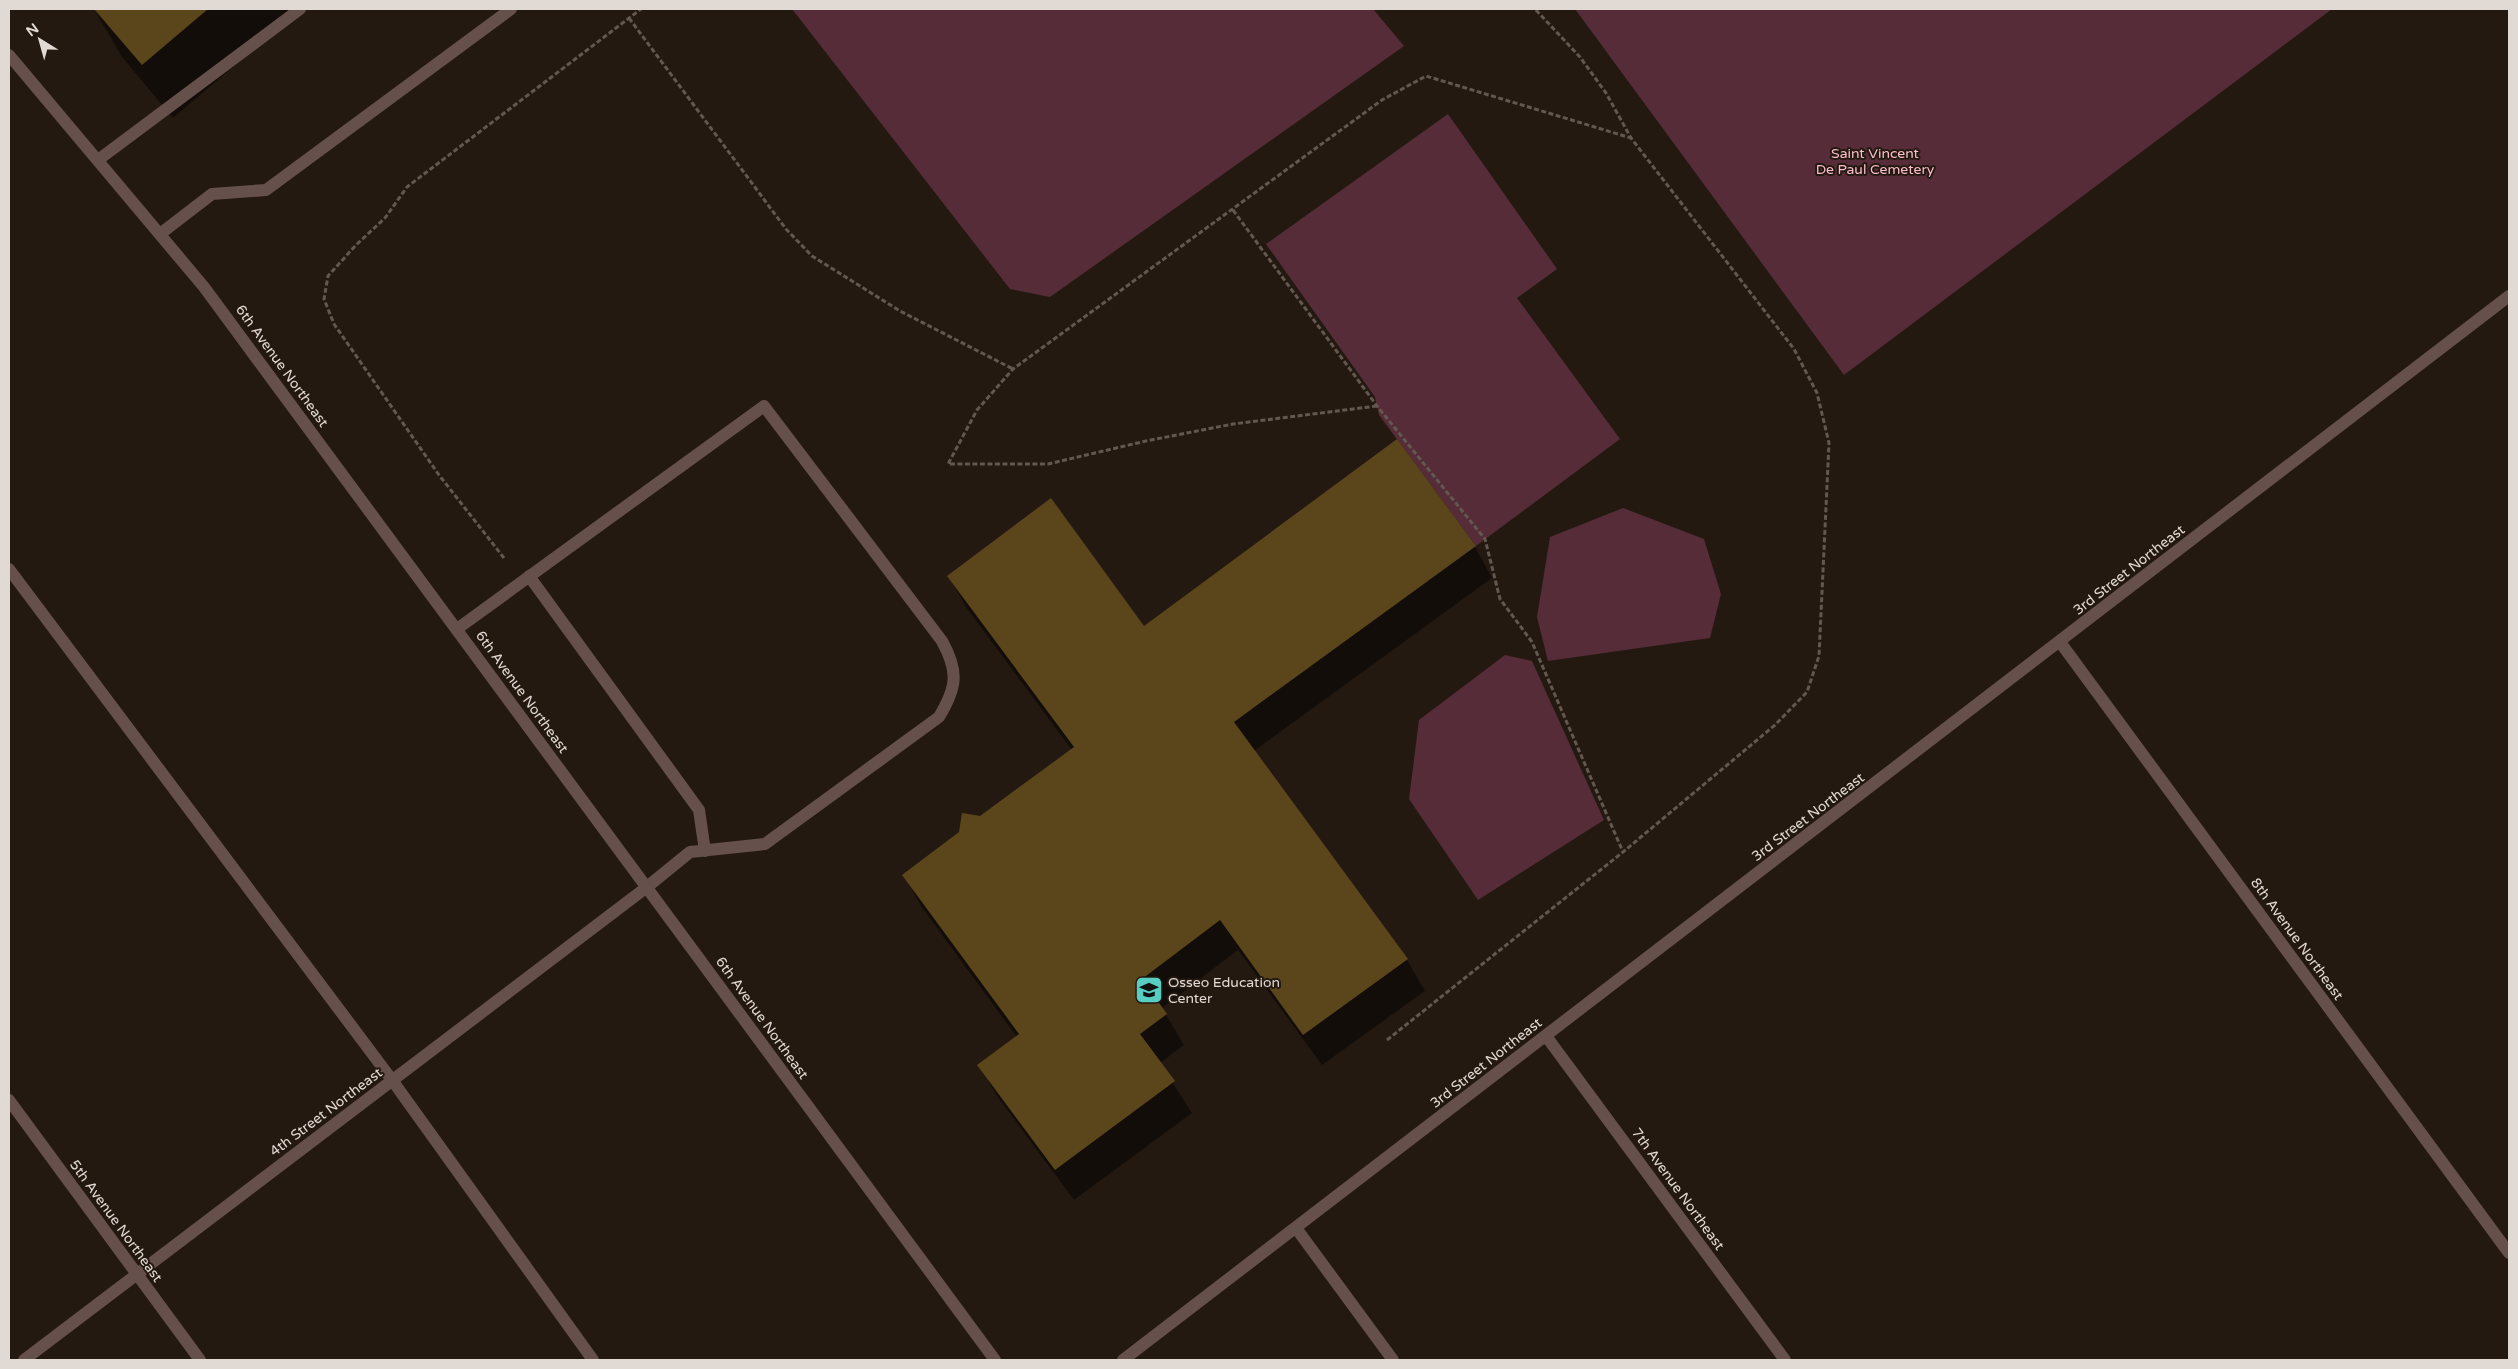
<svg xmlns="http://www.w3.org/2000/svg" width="2518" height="1369" font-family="'Varela Round',sans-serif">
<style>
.green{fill:#552c37}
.shadow{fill:#0007}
.building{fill:#5b461c}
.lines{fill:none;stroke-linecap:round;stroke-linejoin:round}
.path{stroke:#625851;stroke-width:3;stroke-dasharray:5 2.5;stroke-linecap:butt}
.lane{stroke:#65504c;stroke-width:12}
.street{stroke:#65504c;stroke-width:12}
.labels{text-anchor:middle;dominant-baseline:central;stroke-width:4;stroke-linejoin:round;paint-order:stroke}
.park-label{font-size:14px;fill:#fdbdcc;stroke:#241911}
.street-label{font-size:14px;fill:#e1d9d4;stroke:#241911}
.poi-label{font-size:14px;fill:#e1d9d4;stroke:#241911;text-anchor:start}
</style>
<rect width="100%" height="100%" fill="#241911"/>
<path class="green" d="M792,9H1373L1404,46L1050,297L1010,289Z
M1575,9H2332L1844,375Z
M1448,114L1557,269L1517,298L1620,439L1476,546L1379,415L1375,397L1266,244Z
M1623,508L1704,539L1721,594L1710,638L1548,661L1537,617L1550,537Z
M1505,655L1532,661L1604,820L1478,900L1409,799L1419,720Z"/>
<path class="shadow" d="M94,9H301L173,118L122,57Z
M1475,547L1492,578L1254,751L1407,960L1425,991L1322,1065L1238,950L1162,1008L1184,1045L1160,1063L1192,1113L1074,1200L997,1096L979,1065L1017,1037L921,906L904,875L1072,750L966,607L949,576L1144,628Z"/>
<path class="building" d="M94,9H208L142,65Z
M1397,439L1476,546L1234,722L1408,959L1303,1035L1220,920L1142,979L1167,1014L1140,1034L1175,1081L1055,1170L977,1065L1019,1034L902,875L959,832L962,813L980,816L1074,747L947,576L1051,498L1144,626Z"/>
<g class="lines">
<path class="path" d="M629,18L786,229L812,256L900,311L1013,369
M1233,210L1377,406L1485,539L1500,599L1532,642L1623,852
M1377,406L1233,424L1146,441L1048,464H948L977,410L1013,369L1382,100L1426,76L1631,138
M504,558L439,475L334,324L324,299L328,276L356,245L385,218L407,187L641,9
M1387,1040L1623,852L1775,725L1807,692L1819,656L1829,443L1817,393L1794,349L1631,138L1606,93L1580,57L1535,9"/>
<path class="lane" d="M98,160L300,9
M160,234L212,194L266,190L511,9
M9,569L392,1080L593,1360
M529,576L699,810L705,851
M457,629L764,406L942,641C959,672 957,687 939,717L765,844L690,852L647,887
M1296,1228L1393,1360"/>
<path class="street" d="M9,55L204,287L995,1360
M2060,642L2509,1253
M1546,1036L1785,1360
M9,1100L200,1360
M24,1360L647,887
M1123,1360L2509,296"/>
</g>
<defs>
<g id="school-square" transform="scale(1.4375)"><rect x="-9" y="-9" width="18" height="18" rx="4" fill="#57cec1" stroke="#241911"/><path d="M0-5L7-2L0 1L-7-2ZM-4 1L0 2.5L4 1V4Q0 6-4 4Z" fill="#111"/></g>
</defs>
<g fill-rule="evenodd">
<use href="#school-square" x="1149" y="990"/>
</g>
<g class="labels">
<g class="park-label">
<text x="1875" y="153">Saint Vincent<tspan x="1875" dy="16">De Paul Cemetery</tspan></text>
</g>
<g class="street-label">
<text transform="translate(282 366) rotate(54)">6th Avenue Northeast</text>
<text transform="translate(2129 570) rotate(-38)">3rd Street Northeast</text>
<text transform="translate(522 692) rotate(54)">6th Avenue Northeast</text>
<text transform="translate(1808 817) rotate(-37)">3rd Street Northeast</text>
<text transform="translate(2297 939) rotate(54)">8th Avenue Northeast</text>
<text transform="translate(762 1018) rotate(54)">6th Avenue Northeast</text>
<text transform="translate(1486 1063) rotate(-38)">3rd Street Northeast</text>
<text transform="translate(326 1112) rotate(-37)">4th Street Northeast</text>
<text transform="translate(1678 1189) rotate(54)">7th Avenue Northeast</text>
<text transform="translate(116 1221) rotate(54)">5th Avenue Northeast</text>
</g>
<g class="poi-label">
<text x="1168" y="982">Osseo Education<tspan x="1168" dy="16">Center</tspan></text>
</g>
</g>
<rect width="2518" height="1369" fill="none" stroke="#e1d9d4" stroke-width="20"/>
<g transform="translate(40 40) rotate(323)" stroke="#241911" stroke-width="4" paint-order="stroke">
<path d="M0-4L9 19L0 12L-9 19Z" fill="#e1d9d4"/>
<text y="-8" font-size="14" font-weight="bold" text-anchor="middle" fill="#e1d9d4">N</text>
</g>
</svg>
